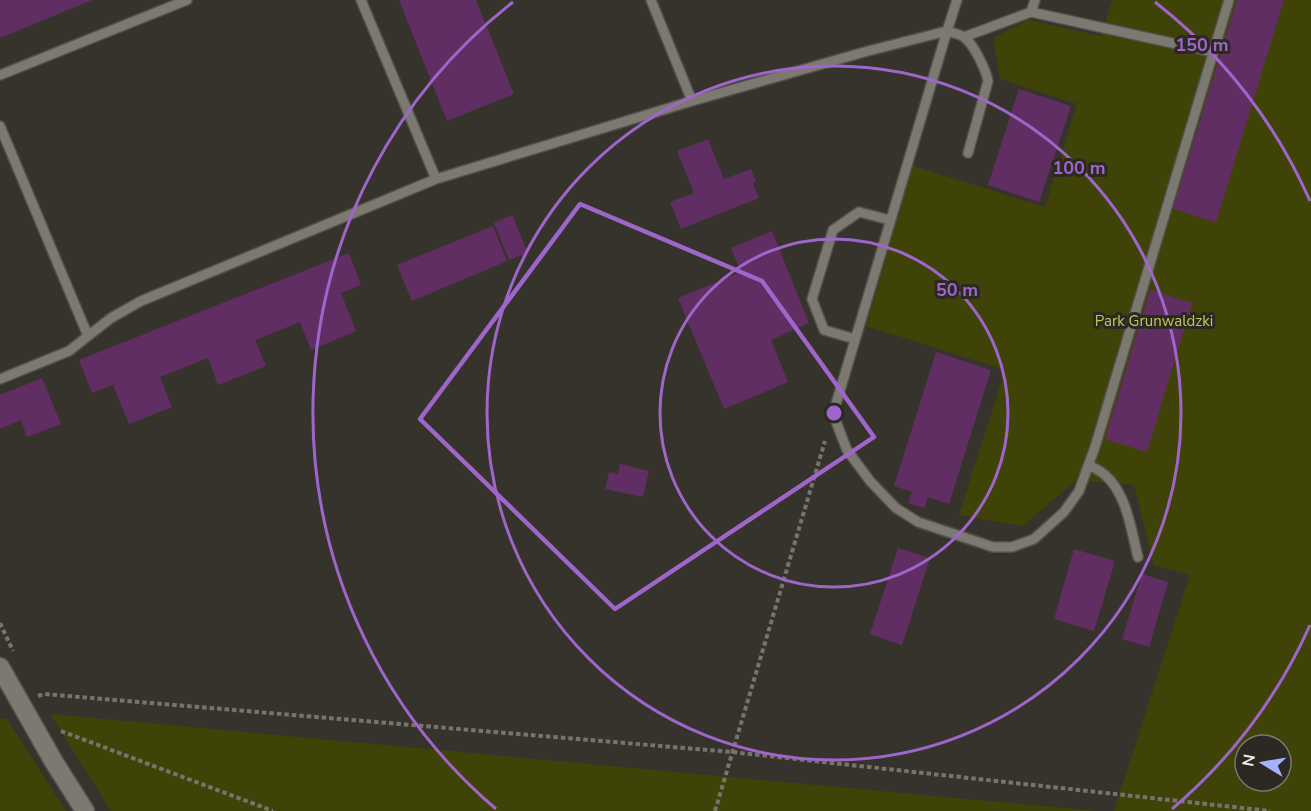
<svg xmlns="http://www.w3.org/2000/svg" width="1311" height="811" font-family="'Nunito Sans',sans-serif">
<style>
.green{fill:#404307;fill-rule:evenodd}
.building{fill:#612e64}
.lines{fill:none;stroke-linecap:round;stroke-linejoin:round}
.lane-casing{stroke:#54514c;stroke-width:12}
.street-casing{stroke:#54514c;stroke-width:21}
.path{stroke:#77746e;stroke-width:4;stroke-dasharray:4.5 3;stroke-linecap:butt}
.lane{stroke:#7c7971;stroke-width:9}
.street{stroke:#7c7971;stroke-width:18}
.marked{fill:none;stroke:#9e66cb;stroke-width:4.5;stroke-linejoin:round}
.ring{fill:none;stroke:#9e66cb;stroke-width:3}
.labels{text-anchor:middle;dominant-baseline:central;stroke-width:6;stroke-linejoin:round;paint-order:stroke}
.park-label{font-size:15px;fill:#c1c958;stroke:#2c2923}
.centre{fill:#9e66cb;stroke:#2c2923;stroke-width:3}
.ring-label{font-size:18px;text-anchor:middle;font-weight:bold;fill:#9e66cb;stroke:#2c2923;stroke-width:6;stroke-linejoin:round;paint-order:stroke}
</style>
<rect width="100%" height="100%" fill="#36332c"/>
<path class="green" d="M1112,0H1311V811H1114L1190,575L1154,565L1134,485L1076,480L1023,526L959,515L1005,370L866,326L913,166L1045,207L1077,104L1000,79L993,38L1028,20L1101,36ZM1245,745H1281V781H1245Z
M50,714L1097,811H111Z
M0,718L7,719L66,811H0Z"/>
<path class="building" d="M0,0H92L0,38Z
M399,0H476L514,94L447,121Z
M1237,0H1284L1216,222L1173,209Z
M1019,89L1071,106L1039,202L988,185Z
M708,139L724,179L751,169L756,181L753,183L759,198L681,229L670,202L694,193L677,151Z
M512,215L528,253L509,260L494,223Z
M493,226L507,261L412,301L397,265Z
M772,231L809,323L771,340L788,382L724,409L678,298L741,272L731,248Z
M349,253L361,285L341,293L356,331L311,350L300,322L255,340L266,366L218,385L208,358L160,377L172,407L129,424L113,385L92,393L79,360Z
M1150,290L1192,303L1147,452L1105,439Z
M936,352L991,370L949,504L928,497L924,508L908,503L912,492L894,486Z
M42,378L61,424L27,437L21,420L0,429V395Z
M620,464L649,471L643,497L605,489L609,472L618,474Z
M898,548L930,558L902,645L870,634Z
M1074,549L1115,561L1094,631L1054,619Z
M1142,574L1168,582L1149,647L1122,639Z"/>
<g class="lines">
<g class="lane-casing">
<path id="lane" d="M361,0L436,179
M651,0L692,101L868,51L947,31L833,414L847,450L870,481L896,508L918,522L993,547H1012L1034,539L1064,512L1079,491L1095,447L1229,0
M957,0L947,31C953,33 961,34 965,38C974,45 986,70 988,81L968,153
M1031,12L1035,0
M964,37L1031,12L1213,52
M0,75L187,0
M0,126L88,336L69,351L0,379
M88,336L111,318L141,301L436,179L692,101
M855,339L824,330L812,299L833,230L859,212L890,220
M1089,465C1094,468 1101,471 1105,475C1127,494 1131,530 1138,557"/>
</g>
<g class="street-casing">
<path id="street" d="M0,667L54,762L85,811"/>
</g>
<path class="path" d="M0,623L13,651
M38,696L44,694L732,752L1270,811
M61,731L273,811
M715,811L825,441"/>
<use href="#lane" class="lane"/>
<use href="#street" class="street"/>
</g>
<path class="marked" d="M580,204L762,281L874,437L615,609L420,419Z"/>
<g class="ring">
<circle cx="834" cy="413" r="174"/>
<circle cx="834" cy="413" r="347"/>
<path d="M1310 625A521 521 0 0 1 1172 809M496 809A521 521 0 0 1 513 2M1155 2A521 521 0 0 1 1310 201"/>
</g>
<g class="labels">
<g class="park-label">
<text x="1154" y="321">Park Grunwaldzki</text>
</g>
</g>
<circle cx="834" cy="413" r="9" class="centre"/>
<g class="ring-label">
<text x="1202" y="51">150 m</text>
<text x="1079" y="174">100 m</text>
<text x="957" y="296">50 m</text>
</g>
<g transform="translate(1263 763) rotate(281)"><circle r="28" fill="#2c2923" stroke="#7a7772" stroke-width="1.5"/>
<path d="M0-4.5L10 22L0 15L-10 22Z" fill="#a4b2fc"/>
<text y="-9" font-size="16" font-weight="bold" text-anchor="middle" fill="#eeece8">N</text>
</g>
</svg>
